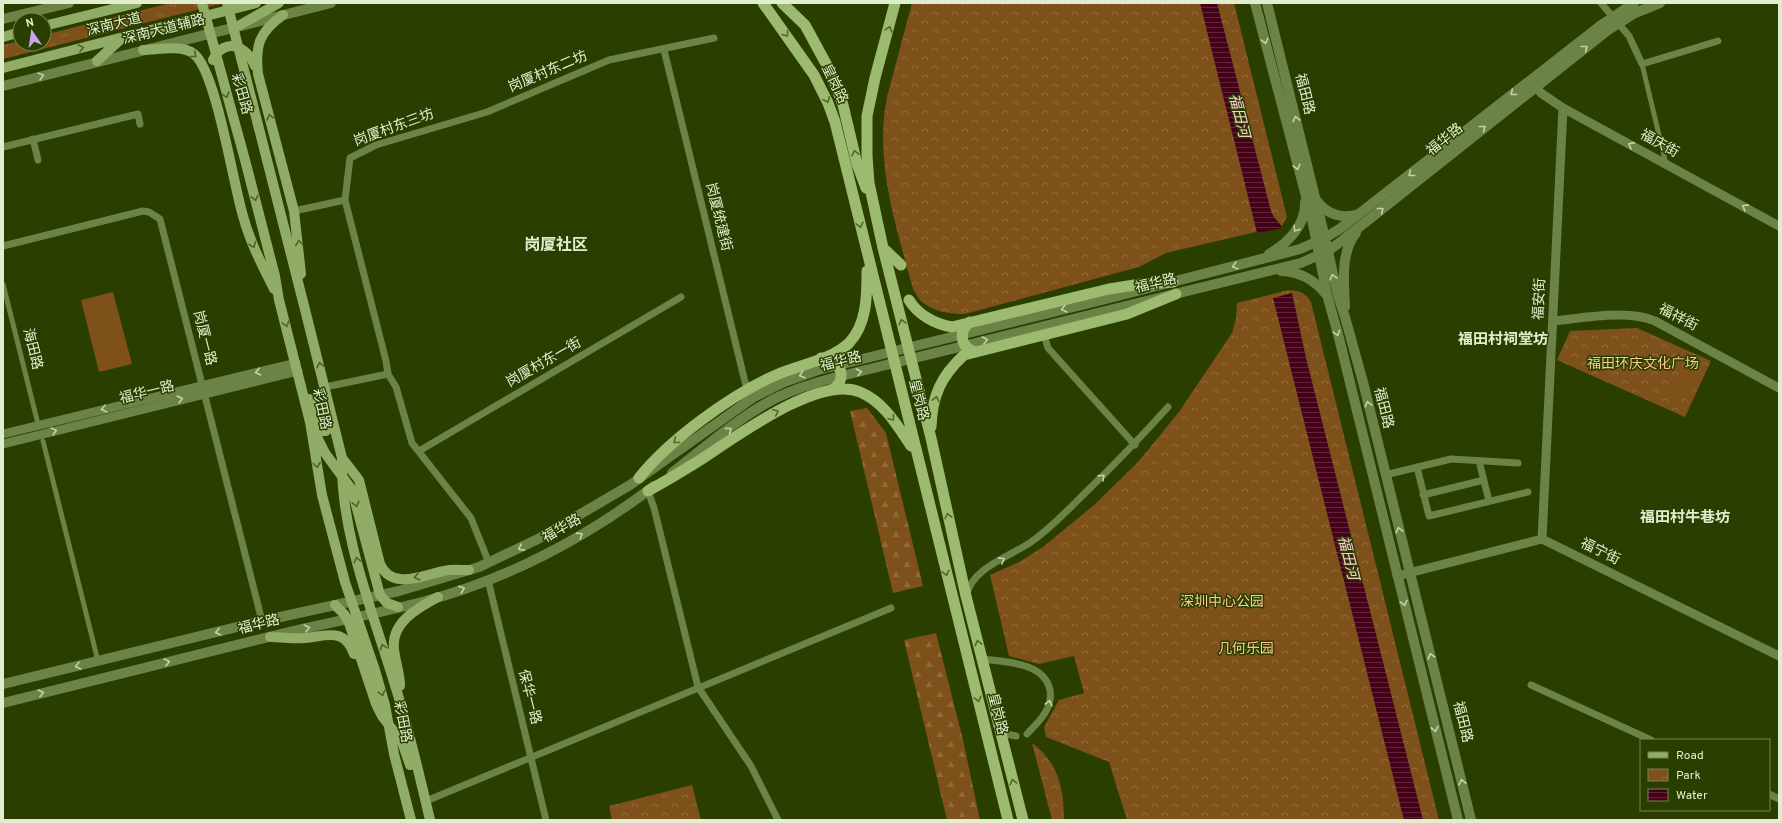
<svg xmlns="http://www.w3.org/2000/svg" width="1782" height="823" font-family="Overpass,'Noto Sans SC',sans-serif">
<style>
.grass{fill:url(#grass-tufts)}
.forest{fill:url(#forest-firs)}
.park{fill:url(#park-crowns)}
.pitch{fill:#7e501a}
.water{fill:url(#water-rules)}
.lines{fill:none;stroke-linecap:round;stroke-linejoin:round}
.pedestrian{stroke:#6b8347;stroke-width:5}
.minor{stroke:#6b8347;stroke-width:7}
.tertiary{stroke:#6b8347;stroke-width:9}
.secondary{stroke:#6b8347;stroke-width:10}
.primary{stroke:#90ac66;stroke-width:10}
.trunk{stroke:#9cba70;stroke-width:11}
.oneway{stroke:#526927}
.oneway2{stroke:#c3d3ad}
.oneway3{stroke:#4e6424}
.labels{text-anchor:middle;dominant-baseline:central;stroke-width:3;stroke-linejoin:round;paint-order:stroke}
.street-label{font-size:14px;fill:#e0eecf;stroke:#2a3e00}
.park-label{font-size:14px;fill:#fec992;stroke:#2a3e00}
.water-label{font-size:15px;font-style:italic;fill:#fec9d2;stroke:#2a3e00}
.neighbourhood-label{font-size:15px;font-weight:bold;fill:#e0eecf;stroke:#2a3e00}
.quarter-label{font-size:16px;font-weight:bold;fill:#e0eecf;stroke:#2a3e00}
</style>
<defs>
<pattern id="grass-tufts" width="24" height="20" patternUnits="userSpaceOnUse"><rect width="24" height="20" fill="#7e501a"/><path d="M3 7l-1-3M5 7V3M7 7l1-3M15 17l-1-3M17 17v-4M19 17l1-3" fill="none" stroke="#906a3a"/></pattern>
<pattern id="forest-firs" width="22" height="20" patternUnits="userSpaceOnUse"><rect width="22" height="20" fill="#7e501a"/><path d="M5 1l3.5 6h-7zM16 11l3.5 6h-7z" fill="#906a3a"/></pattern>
<pattern id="park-crowns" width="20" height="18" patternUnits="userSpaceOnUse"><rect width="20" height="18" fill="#7e501a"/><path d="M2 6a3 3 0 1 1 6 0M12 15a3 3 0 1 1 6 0" fill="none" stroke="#906a3a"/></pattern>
<pattern id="water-rules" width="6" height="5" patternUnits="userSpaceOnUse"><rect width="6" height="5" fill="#46011a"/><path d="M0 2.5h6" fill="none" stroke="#60263a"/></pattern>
</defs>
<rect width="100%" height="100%" fill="#2a3e00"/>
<path class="grass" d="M170,3H224L3,59V45L20,41V44H44V35Z"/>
<path class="forest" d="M867,408L886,433L923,586L893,593L850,411Z
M936,633L963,740L980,820H947L904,640Z"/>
<path class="park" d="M912,3H1234L1287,217L1282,226L1166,253L1139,267L965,314C950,314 934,312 922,302C918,299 916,293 913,289C896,226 874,162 887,97Z
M1289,290C1300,291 1306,293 1311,302L1439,820H1127L1109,762L1046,737L1044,727L1059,700L1084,693L1074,656L1039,664L1009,656L990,575L1019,562L1043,547L1094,505L1138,462L1179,412L1232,333L1236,318L1237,303Z
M1637,328L1711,361L1685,417L1557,360L1570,331Z
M1032,743C1058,762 1064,788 1064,820H1052Z
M692,785L701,820H612L609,806Z"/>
<path class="pitch" d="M113,292L132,364L99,372L81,300Z
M1687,358L1705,367L1688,400L1670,390Z"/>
<path class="water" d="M1200,3H1217L1271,211L1274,217L1283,228L1257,233Z
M1292,293L1306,358L1423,820H1404L1273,298Z"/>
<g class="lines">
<path class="pedestrian" d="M1642,64L1666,164
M3,284L37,420
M43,441L98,661"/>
<path class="minor" d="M1601,3L1629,36L1642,64L1718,41
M664,50L747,390
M33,139L38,160
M3,147L138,114L140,124
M294,211L345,200
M3,246L143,211L149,212L160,219L262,621
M1044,335L1048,348L1135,445
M325,387L388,374
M419,451L681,297
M1479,461L1489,501
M1417,467L1429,516L1528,492
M1385,475L1451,459L1518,463
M648,491L654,508L698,687L751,766L778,820
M1423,495L1484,480
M489,563L471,518L412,443L396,387L388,374L386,361L345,200L350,158L376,145L487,112L609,60L714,38
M488,580L546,820
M967,594C972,568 1011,556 1031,542C1051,528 1068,510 1085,493C1114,465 1141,437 1168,407
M982,659C1005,662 1044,662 1050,690C1053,709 1039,721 1027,734
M1531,685L1651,740
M1001,733L1016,736
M1769,794L1779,799
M426,801L891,608"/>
<path class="tertiary" d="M1532,82L1541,93L1563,108L1779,226
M1553,321C1583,318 1628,309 1655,321L1779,388
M3,434L296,363
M3,444L298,371
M1542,539L1563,108
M1397,576L1542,539L1779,656"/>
<path class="secondary" d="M1255,3L1312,219L1327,295L1338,334L1458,820
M1267,3L1325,238L1338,296L1345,317L1363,382L1471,820
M3,19L69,3
M3,86L331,3
M1316,200C1326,214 1343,220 1359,214
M1269,254C1288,243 1306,225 1305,202
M1281,271C1300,272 1313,279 1325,293
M1345,307C1344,283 1340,253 1356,233
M672,473C704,448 739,417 776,398C794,389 814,383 833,378L1301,263L1328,251L1343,240L1608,30L1635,13L1660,3
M3,684L262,621L399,591L479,567L538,539L630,485L754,397L784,382L818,370L1102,300L1300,249L1325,238L1341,228L1600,26L1634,3
M3,703C100,679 197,655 293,631C336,621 380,613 422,602C506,580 586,538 654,486"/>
<path class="primary" d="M202,3L245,160L275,276L279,300L310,422L322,495L345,582L375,670L385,705L394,754L411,820
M227,3C265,155 305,306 342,458L359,480L380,564C392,591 423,575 444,571C452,569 461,570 469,570
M283,15C259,32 255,45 258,74L294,211L301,274
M44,26L137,3
M238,26L279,3
M3,37L20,32
M143,50C157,50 181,44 194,54C216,71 233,183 243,216C250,242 262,265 274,289
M213,60C225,36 247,46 255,66
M97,61L122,38
M3,68L256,3
M310,399L318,424L322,431H326L328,428L327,416
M315,433L325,453L352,490L380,595L387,603L398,607
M342,458C340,531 372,610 393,679C408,725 419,773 430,820
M335,605L344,614L349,623L376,704L382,716L402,742L410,765
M270,637C282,637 293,639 305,638C327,636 344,627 354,654
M400,686C400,673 395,661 394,649C391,622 418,608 438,597"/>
<path class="trunk" d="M763,3L814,75L828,103L835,122L1008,820
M782,3L805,25L830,71L843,105L857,164L866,188
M895,3L875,78L867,116V156L869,183L883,248L931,438L966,596L1023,820
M883,248L901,265
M909,300C918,315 935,324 952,327L1109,289L1141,284L1173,282
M970,322C958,331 960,347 975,352
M821,358C841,357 849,381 831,390
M931,427C932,396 941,376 964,355L1127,314L1176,294
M639,478C669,440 731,395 776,375C798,365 832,360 849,343C867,324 867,296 867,271
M648,491C664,482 681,472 697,462C732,440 818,374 860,392C884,402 897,425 911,446"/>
</g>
<defs><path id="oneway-chevron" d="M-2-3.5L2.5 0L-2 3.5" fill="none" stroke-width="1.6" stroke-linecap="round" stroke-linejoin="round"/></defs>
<g class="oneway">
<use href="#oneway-chevron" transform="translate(889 29) rotate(-74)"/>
<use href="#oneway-chevron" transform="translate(786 34) rotate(53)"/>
<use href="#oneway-chevron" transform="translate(827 100) rotate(67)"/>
<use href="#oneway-chevron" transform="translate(855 153) rotate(-103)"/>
<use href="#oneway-chevron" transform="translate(860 225) rotate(77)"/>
<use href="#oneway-chevron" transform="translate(902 322) rotate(-104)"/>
<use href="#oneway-chevron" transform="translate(936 399) rotate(-76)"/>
<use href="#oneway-chevron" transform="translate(776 412) rotate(-25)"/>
<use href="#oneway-chevron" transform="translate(892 418) rotate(50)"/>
<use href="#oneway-chevron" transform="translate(676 441) rotate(142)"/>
<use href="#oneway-chevron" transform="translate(948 516) rotate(-103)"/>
<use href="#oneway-chevron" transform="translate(946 573) rotate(76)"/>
<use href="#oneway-chevron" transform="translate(978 643) rotate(-104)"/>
<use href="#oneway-chevron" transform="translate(978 699) rotate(76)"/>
<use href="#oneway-chevron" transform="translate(1013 782) rotate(-104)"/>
</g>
<g class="oneway2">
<use href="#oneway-chevron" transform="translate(1265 41) rotate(76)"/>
<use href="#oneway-chevron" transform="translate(1585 48) rotate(-38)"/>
<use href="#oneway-chevron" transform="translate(41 76) rotate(-15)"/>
<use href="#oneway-chevron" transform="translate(1513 93) rotate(142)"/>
<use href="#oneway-chevron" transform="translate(1296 119) rotate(-104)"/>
<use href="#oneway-chevron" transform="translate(1483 128) rotate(-39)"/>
<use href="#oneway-chevron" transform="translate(1631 145) rotate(-151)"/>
<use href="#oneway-chevron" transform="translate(1297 167) rotate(76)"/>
<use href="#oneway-chevron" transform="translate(1411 174) rotate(142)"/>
<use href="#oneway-chevron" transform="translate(1745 207) rotate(-151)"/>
<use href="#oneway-chevron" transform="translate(1381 210) rotate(-39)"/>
<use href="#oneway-chevron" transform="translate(1296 229) rotate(123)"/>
<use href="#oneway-chevron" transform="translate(1235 266) rotate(165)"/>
<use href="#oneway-chevron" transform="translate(1333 277) rotate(-104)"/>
<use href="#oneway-chevron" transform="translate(1064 309) rotate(166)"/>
<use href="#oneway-chevron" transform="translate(1337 333) rotate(73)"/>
<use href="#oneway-chevron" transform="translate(985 340) rotate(-14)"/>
<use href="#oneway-chevron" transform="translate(258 372) rotate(167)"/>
<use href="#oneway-chevron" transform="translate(859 372) rotate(-14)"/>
<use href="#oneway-chevron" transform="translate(802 375) rotate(161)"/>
<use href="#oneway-chevron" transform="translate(180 399) rotate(-14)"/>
<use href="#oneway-chevron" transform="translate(1368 404) rotate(-104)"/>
<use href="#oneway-chevron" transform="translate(104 409) rotate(166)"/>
<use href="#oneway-chevron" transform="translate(729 430) rotate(-37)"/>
<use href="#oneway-chevron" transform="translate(54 431) rotate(-15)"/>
<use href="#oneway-chevron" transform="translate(1102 477) rotate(-44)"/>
<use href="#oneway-chevron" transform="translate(1399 530) rotate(-104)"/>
<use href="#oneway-chevron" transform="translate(580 535) rotate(-32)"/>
<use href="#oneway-chevron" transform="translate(521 548) rotate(152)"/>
<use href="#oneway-chevron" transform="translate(1002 560) rotate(-28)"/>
<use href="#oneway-chevron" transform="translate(462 589) rotate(-19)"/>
<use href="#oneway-chevron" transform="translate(1404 603) rotate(76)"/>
<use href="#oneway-chevron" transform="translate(307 628) rotate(-14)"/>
<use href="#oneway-chevron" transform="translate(218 632) rotate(167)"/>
<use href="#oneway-chevron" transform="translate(1431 656) rotate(-105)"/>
<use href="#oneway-chevron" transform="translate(167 662) rotate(-14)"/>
<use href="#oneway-chevron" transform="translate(78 666) rotate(166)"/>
<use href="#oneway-chevron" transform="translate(41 693) rotate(-14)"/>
<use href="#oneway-chevron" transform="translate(1049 703) rotate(-75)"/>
<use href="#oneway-chevron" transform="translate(1435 729) rotate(76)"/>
<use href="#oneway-chevron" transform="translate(1462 782) rotate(-103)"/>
</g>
<g class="oneway3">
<use href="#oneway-chevron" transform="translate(81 48) rotate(-14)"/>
<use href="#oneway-chevron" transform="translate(194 55) rotate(38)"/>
<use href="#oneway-chevron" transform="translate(226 95) rotate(74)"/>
<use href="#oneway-chevron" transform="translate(270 117) rotate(-105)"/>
<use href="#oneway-chevron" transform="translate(255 198) rotate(76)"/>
<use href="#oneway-chevron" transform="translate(299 243) rotate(-98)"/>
<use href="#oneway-chevron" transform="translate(253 245) rotate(68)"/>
<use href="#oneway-chevron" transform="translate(286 324) rotate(75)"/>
<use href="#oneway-chevron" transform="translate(320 365) rotate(-104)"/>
<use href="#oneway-chevron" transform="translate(317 465) rotate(81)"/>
<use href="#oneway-chevron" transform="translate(356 504) rotate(75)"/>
<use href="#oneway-chevron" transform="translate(357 560) rotate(-104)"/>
<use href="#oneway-chevron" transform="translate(417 577) rotate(166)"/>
<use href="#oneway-chevron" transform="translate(383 647) rotate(-108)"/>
<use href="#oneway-chevron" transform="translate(382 693) rotate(74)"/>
</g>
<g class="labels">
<g class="street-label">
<text transform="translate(114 25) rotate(-14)">深南大道</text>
<text transform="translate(164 30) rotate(-14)">深南大道辅路</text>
<text transform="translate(548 72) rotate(-23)">岗厦村东二坊</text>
<text transform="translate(834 84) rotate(64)">皇岗路</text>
<text transform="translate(241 94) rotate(74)">彩田路</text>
<text transform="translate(1304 94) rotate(76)">福田路</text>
<text transform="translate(394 128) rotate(-20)">岗厦村东三坊</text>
<text transform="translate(1445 140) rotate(-39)">福华路</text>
<text transform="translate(1659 144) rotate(29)">福庆街</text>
<text transform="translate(718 217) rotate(76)">岗厦统建街</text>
<text transform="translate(1156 284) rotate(-13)">福华路</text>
<text transform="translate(1540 299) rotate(-87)">福安街</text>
<text transform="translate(1678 318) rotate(27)">福祥街</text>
<text transform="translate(204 338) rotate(76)">岗厦一路</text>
<text transform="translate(32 349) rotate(76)">海田路</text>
<text transform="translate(841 362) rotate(-14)">福华路</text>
<text transform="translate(544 363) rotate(-30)">岗厦村东一街</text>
<text transform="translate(147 393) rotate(-14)">福华一路</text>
<text transform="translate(918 400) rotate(76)">皇岗路</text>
<text transform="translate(1383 408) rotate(76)">福田路</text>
<text transform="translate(321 409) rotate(78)">彩田路</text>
<text transform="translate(562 529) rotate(-30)">福华路</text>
<text transform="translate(1600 552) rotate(26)">福宁街</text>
<text transform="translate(259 625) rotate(-14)">福华路</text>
<text transform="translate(529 697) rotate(76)">保华一路</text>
<text transform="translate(997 714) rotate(76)">皇岗路</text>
<text transform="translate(402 722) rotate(79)">彩田路</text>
<text transform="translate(1462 722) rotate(76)">福田路</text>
</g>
<g class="park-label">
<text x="1643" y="364">福田环庆文化广场</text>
<text x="1222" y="602">深圳中心公园</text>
<text x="1246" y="649">几何乐园</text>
</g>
<g class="water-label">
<text transform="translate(1238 116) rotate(76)">福田河</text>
<text transform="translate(1347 558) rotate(76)">福田河</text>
</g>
<g class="neighbourhood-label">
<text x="1503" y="340">福田村祠堂坊</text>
<text x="1685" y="518">福田村牛巷坊</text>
</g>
<g class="quarter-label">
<text x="556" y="246">岗厦社区</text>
</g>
</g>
<rect width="1782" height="823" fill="none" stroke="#e0eecf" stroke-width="8"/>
<rect x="1640" y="739" width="130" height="72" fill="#2a3e00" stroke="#738453"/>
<rect x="1648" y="752" width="20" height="6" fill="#90ac66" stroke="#738453"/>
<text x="1676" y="759" font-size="12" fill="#e0eecf">Road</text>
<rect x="1648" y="769" width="20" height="12" fill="url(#park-crowns)" stroke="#738453"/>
<text x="1676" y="779" font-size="12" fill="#e0eecf">Park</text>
<rect x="1648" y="789" width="20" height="12" fill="url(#water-rules)" stroke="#738453"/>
<text x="1676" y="799" font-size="12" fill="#e0eecf">Water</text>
<g transform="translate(32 32) rotate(347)"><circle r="19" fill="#2a3e00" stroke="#738453"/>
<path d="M0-3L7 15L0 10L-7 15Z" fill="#c9a5ee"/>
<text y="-6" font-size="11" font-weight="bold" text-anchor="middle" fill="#e0eecf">N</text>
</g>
</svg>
